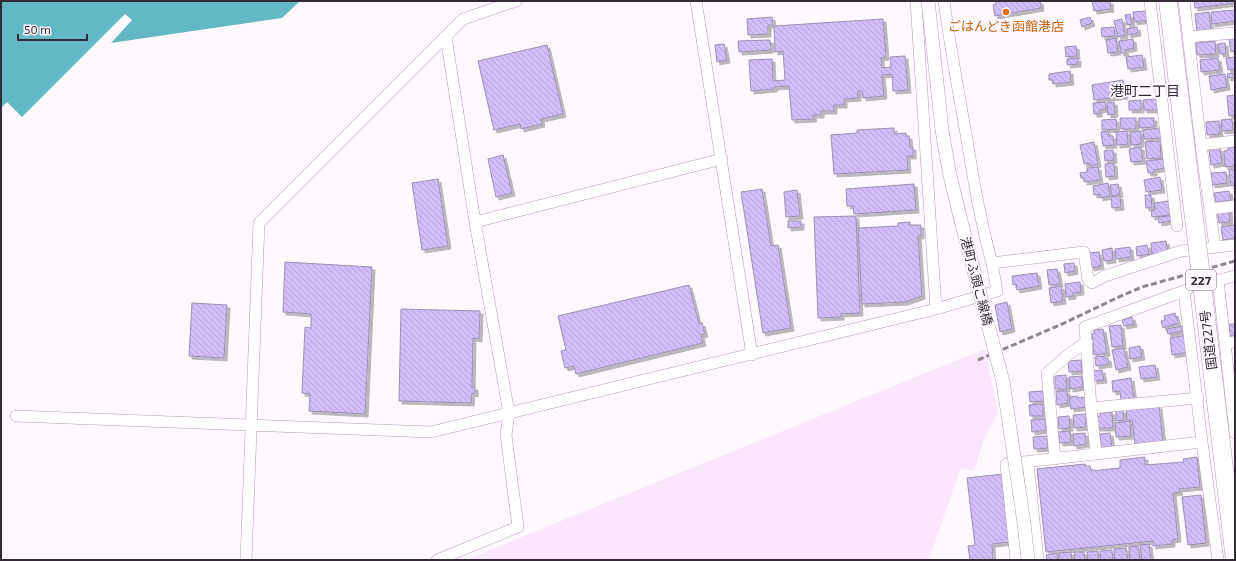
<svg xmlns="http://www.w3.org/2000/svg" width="1236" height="561" font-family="'Exo 2','Noto Sans JP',sans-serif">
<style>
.built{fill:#fbe7fd}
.water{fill:#63b8c6}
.building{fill:url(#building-back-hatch);stroke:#9a90b1;filter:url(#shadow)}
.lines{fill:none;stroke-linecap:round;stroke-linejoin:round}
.minor-casing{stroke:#b59cb8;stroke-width:12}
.minor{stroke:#fff;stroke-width:11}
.rail{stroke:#8e858f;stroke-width:3;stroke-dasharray:6 3;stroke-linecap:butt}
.tertiary-bridge-casing{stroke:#b59cb8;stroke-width:14;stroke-linecap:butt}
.trunk-bridge-casing{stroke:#b59cb8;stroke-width:19;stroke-linecap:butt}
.tertiary-bridge{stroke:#fff;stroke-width:13}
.trunk-bridge{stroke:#fff;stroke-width:18}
.food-dot{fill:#e8710a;stroke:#fef8ff;stroke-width:1.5}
.labels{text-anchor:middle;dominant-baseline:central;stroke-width:3.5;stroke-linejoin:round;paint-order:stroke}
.shield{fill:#fef8ff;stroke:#716872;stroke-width:1}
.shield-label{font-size:12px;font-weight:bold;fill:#352b36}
.food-label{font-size:13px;fill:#c56008;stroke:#fef8ff}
.street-label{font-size:13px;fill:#352b36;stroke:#fef8ff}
.neighbourhood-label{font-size:14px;fill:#352b36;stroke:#fef8ff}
</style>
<defs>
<pattern id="building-back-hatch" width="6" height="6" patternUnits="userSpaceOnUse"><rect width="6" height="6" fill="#d0bdf9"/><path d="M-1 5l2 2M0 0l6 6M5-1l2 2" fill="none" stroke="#b3a3d6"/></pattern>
<filter id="shadow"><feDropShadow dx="3" dy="3" stdDeviation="0" flood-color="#0004"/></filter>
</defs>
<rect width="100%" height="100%" fill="#fef8ff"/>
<path class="built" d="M985,349L998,413L985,437L974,471L960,469L929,560H465Z"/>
<path class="water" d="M1,1H300L282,18L111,43L132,20L125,14L22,117L7,102L1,108Z"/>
<path class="building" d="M996,1H1040L1041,8L995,16L993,5L996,4Z
M1092,1H1110L1111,9L1094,11Z
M1194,1H1234L1235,3L1195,8Z
M1235,10V21L1212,24L1211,12Z
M1147,11L1148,20L1134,22L1133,12Z
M1209,12L1211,31L1197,32L1195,14Z
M1130,14L1132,24L1127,25L1125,15Z
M772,17L773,25H768V34L748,35L747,19Z
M1090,17L1092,23L1082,27L1080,20Z
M883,19L886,57L881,58L882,68L891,67L890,57L905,56L908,90L893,91L892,74L882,75L884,96L863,98L862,91H858V98L844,99V105H834V111H821V115H813L814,119L792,120L789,86L774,87V89L751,91L749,60L772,59L773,81L785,80L783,51L775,52L774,26Z
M1122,19L1125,35L1118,37L1114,21Z
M1114,27L1115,36L1102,37L1101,28Z
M1137,27L1138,33L1128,35L1127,29Z
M1116,38L1118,52L1108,53L1106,40Z
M1235,38V51L1231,52L1229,39Z
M1133,39L1134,48L1125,50L1126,53H1121L1119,41Z
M770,40L771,50L739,52L738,41Z
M1215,41L1216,54L1197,55L1196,43Z
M1225,43L1226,54H1220L1218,44Z
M724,44L727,60L717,62L715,45Z
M547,45L563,114L541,119L542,124L521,129L520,124L494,130L478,61Z
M1076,46L1077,56L1066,57L1065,47Z
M1142,55L1144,67L1128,69L1126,57Z
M1235,57V69L1228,70L1226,58Z
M1078,58V64L1067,65V59Z
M1218,58L1220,70L1201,72L1200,60Z
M1070,71L1071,82L1053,84V80H1049V74Z
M1234,73L1235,77L1228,78L1227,74Z
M1225,74L1227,87L1211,90L1209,76Z
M1123,80L1125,96L1094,100L1092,85Z
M1235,95V115L1229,116L1227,96Z
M1157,99L1158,110H1144L1143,100Z
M1141,100V110H1129V101Z
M1105,102L1106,109L1099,110V114H1094L1093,103Z
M1114,102L1115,114L1108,115L1107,103Z
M1120,118H1136V129H1121Z
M1139,118H1154V127L1139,128Z
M1116,119L1117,129L1102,130V120Z
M1232,119L1233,130L1222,131L1221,120Z
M1219,121L1220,134L1207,135L1206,122Z
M894,128V134L906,133V136H909L910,147H913V156H907L908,170L834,174L831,135L857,133V130Z
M1160,128L1161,138L1144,139L1143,130Z
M1108,131L1109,136H1113L1114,145L1103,146L1101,132Z
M1127,131L1128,144L1117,145L1116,132Z
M1141,131V144L1131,145L1130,132Z
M1160,141L1161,158L1147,159L1145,142Z
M1094,142L1098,164L1090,166V163L1084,164L1080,145Z
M1141,147L1143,161L1131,162L1129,149Z
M1235,147V166L1225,167L1224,151L1228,150V148Z
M1220,148L1222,163L1211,165L1209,150Z
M1113,150L1114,160L1105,161L1104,151Z
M503,155L512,193L496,197L488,159Z
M1164,159L1165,168L1154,170V173H1148L1146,161Z
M1114,163L1115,176L1106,177L1105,164Z
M1098,167L1100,180L1084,182V178H1081L1080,173L1087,172V168Z
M1235,169V185L1231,186L1229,170Z
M1226,172L1227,183L1212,185L1211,173Z
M1160,177L1162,190L1146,192L1144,180Z
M438,179L448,246L422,250L412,183Z
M1108,183L1110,196L1100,198V194L1094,195L1093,186Z
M914,184L916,210L854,214L853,206H847L846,189Z
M1118,184L1120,194L1112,196L1110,185Z
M762,189L771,246L778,245L791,328L763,333L741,192Z
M797,190L800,216L786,217L784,192Z
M1229,191L1231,200L1216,202L1214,193Z
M1145,195H1151L1152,208H1146Z
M1120,196L1121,207L1112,208L1111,197Z
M1169,201L1170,215L1152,217L1151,210H1155L1154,203Z
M1229,209L1230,222L1219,223L1217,211Z
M856,216L860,313L841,314V317L818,318L814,217Z
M1170,216L1171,221L1159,223L1158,217Z
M788,221H801V227L788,228Z
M910,222V225H921V236H918L922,296L905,302L862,304L858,228L898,226V223Z
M1235,225V238L1223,240L1221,227Z
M1166,241L1168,252L1152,254L1151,243Z
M1147,245L1149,254L1137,256L1136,247Z
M1130,247L1131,257L1116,259L1115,249Z
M1112,248L1113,260L1104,261L1102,250Z
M1099,252L1101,266L1091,268L1088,253Z
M285,262L372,267L365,414L309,411L310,394L302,393L305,327L311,328V314L283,312Z
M1074,263L1075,271L1065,273L1064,264Z
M1057,269L1060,284L1049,285L1047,270Z
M1037,273L1039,286L1017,290L1016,284L1013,285L1012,276Z
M1080,282L1081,292L1073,293V296L1066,297L1065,284Z
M689,285L699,324L702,323L705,334L701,335L703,343L576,374L574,366L565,368L561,351L566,350L558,316Z
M1061,286L1063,301L1051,303L1049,288Z
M1007,302L1012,329L1000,332L995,305Z
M192,303L227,305L224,358L189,356Z
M401,309L480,311L479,339L473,338L472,387H475V394L472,393L471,403L399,401Z
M1175,313L1178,323L1163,328L1161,321L1165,320L1164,316Z
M1132,317L1134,324L1124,326L1122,320Z
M1229,324H1235V335L1230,336Z
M1121,325L1123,346L1112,347L1109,326Z
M1182,326L1183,331L1168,334L1167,329Z
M1103,329L1107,353L1094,355L1092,334H1094V330Z
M1187,335L1189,352L1172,355L1170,338Z
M1140,346L1142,357L1130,359L1129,348Z
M1124,348L1128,367L1116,370L1112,350Z
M1103,356L1104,358H1108L1109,364L1096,366L1095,357Z
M1081,360L1082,371L1069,372L1068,361Z
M1155,365L1157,377L1141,379L1139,367Z
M1102,370L1104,380L1094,381L1092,371Z
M1066,375L1067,389H1055V376Z
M1082,376L1083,387L1070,389L1069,377Z
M1131,378L1134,400L1121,402L1120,391L1113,392L1112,381Z
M1043,391L1044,401L1030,402L1029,392Z
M1056,391H1067L1068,403L1057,405Z
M1077,396L1078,398L1086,397L1087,407L1071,409L1069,397Z
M1043,404V416H1030L1029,405Z
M1159,406L1163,442L1135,444L1132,420H1127L1126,409Z
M1123,410L1124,420L1116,421V411Z
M1112,412L1113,428H1097L1096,417L1100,416V413Z
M1086,414V427L1074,428L1073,415Z
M1069,416L1070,428L1059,429L1058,417Z
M1045,419L1046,430L1032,432L1031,420Z
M1130,421L1131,436L1116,437L1115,423Z
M1070,431L1071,442L1060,443L1058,432Z
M1085,433L1086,444L1074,446L1073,434Z
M1110,433L1112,447L1101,448L1100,434Z
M1047,436L1048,448L1034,449L1033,437Z
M1145,457V465L1184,462L1183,459L1197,457L1200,487L1179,489L1180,492L1173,493L1178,539L1172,540V544L1153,546V541L1046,552L1037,469L1085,464L1086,466H1090L1091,471L1120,468V460Z
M1003,474L1011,542L992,544L993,560H970L968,546L975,545L967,478Z
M1201,495L1206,543L1188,545L1182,497Z
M1149,544L1151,560H1142L1140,545Z
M1138,546L1140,560H1130L1129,547Z
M1126,548L1128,560H1115L1114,549Z
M1112,550L1113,560H1101L1100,551Z
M1098,551L1099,560H1088L1087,552Z
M1071,552L1072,560H1059V553Z
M1074,552H1084L1085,560H1075Z
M1057,553L1058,560H1047L1046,555Z"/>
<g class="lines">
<g class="minor-casing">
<path id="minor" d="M696,1L752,355
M916,1L936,309
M944,1C950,45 958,90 966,134C973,177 980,220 992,263
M1150,1L1177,226
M1184,1L1201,145L1215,247
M1188,37L1235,33
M1201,145L1235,141
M1210,209L1235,206
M475,222L722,159
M1218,280L1235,433
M1214,281L1235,276
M1184,291L1202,442L1218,560
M1225,343L1235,342
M1091,408L1198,398
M16,416L431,432L936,309L997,291L992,263L1084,252L1088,280L1092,283L1105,276L1181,251L1235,245
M1096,453L1091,408L1085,327L1187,290
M1055,459L1047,373L1073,351L1087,342
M1028,462L1038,560
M246,560L259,223L463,19L516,1
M437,560L518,527L506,435L509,413L475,222L446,37
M1016,560L1006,464L1202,442"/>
</g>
<use href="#minor" class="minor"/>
<path class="rail" d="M978,360L1060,325L1121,296L1142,287L1235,261"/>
<g class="tertiary-bridge-casing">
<path id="tertiary-bridge" d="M928,1L942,130L949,171L960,217L1003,382L1024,523L1028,560"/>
</g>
<g class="trunk-bridge-casing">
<path id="trunk-bridge" d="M1168,1L1235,560"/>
</g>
<use href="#tertiary-bridge" class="tertiary-bridge"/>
<use href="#trunk-bridge" class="trunk-bridge"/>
</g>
<circle class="food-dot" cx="1006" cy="12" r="4"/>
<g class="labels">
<rect class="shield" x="1186" y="270" width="30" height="20" rx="3"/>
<g class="shield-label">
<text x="1201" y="280">227</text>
</g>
<g class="food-label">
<text x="1006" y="26">ごはんどき函館港店</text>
</g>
<g class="street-label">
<text transform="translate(977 281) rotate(75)">港町ふ頭こ線橋</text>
<text transform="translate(1208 340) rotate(-97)">国道227号</text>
</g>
<g class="neighbourhood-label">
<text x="1145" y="90">港町二丁目</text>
</g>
</g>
<rect width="1236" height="561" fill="none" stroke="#352b36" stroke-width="4"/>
<path d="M18 34v6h69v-6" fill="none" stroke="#352b36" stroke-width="2"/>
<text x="24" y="34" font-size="12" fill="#352b36" stroke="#fef8ff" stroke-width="3" paint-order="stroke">50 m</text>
</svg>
